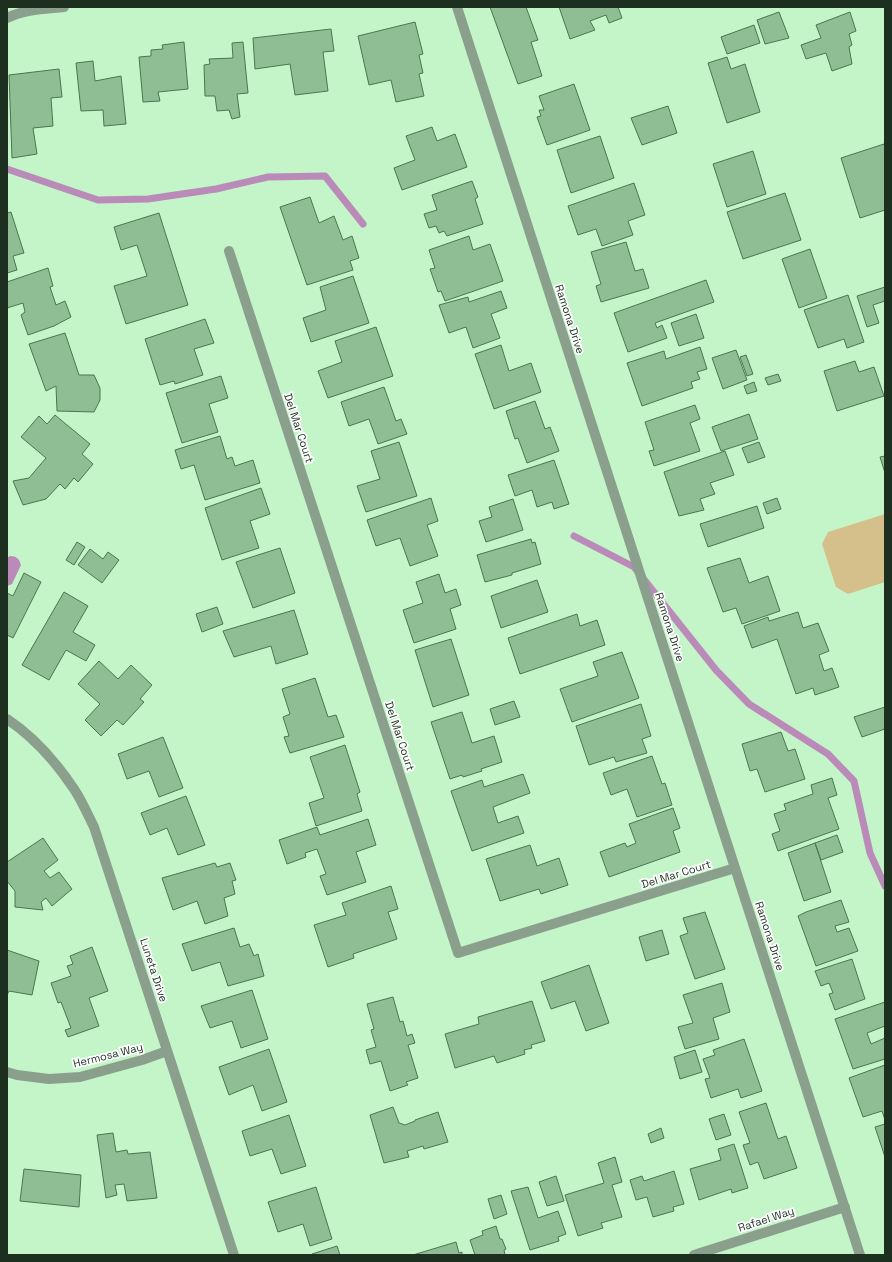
<svg xmlns="http://www.w3.org/2000/svg" width="892" height="1262" font-family="'Space Grotesk',sans-serif">
<style>
.green{fill:#d5bf8a}
.water{fill:#ba8bb8}
.lines{fill:none;stroke-linecap:round;stroke-linejoin:round}
.stream{stroke:#ba8bb8;stroke-width:7}
.building{fill:#8fbe94;stroke:#4a7650}
.minor{stroke:#8b9f8d;stroke-width:10}
.labels{text-anchor:middle;dominant-baseline:central;stroke-width:3.5;stroke-linejoin:round;paint-order:stroke}
.street-label{font-size:11px;fill:#1d3020;stroke:#fff}
</style>
<rect width="100%" height="100%" fill="#c4f5c9"/>
<path class="green" d="M885,514V582L848,594L836,587L822,544L828,532Z"/>
<path class="water" d="M10,556C17,556 19,559 21,565L12,584L7,586V558Z"/>
<g class="lines">
<path class="stream" d="M7,169L98,200L148,199L216,189L268,177L325,176L363,224
M574,536L634,567L716,670L749,704L828,754L854,781L870,853L885,886"/>
</g>
<path class="building" d="M490,7H526L538,40L531,42L542,76L518,84Z
M559,7H618L622,18L609,23L606,15L590,21L595,30L570,39Z
M779,12L789,38L765,44L757,20Z
M850,12L856,31L849,34L852,45L849,47L852,64L832,71L826,53L806,59L801,45L821,38L816,25Z
M415,22L423,54L419,55L423,73L419,74L424,96L396,102L391,80L369,85L358,36Z
M754,25L760,43L727,54L721,37Z
M331,29L334,51L323,52L328,91L295,95L290,64L255,69L253,38Z
M184,42L188,89L158,92L160,101L143,102L139,57L151,56V50L163,49L162,45Z
M243,42L248,93L237,94L240,117L232,119L229,110L217,111L215,96H205L204,65L210,64L209,59L233,58L232,43Z
M727,57L731,69L745,64L760,112L727,123L708,63Z
M93,61L95,81L121,76L126,124L104,126L103,110L81,111L76,63Z
M59,69L62,97L51,98L53,126L33,128L37,154L12,158L9,75Z
M574,84L590,130L547,145L537,117L541,116L539,110H544L539,96Z
M668,106L677,133L642,145L631,118Z
M432,127L437,141L455,134L467,167L402,190L394,168L415,160L406,136Z
M600,136L614,178L571,193L557,150Z
M884,144L885,148V210L860,218L841,158Z
M753,151L766,194L727,207L713,164Z
M472,181L478,197L475,199L483,224L447,236L444,231L439,233L436,226L429,228L424,214L437,210L432,195Z
M634,183L645,215L628,221L633,235L602,246L596,229L578,235L568,206Z
M785,193L801,240L743,259L727,212Z
M310,197L319,223L334,216L343,240L352,236L359,258L350,261L353,270L307,285L280,207Z
M11,212L24,253L13,256L17,270L7,273V213Z
M159,213L188,305L126,324L114,286L147,276L137,245L121,250L114,227Z
M469,236L473,250L490,244L503,281L445,301L441,291L438,292L430,269L435,268L429,250Z
M626,242L635,271L643,269L649,288L601,302L596,286L601,284L591,252Z
M810,249L827,298L799,308L782,259Z
M48,268L53,286L50,287L56,305L65,301L71,317L54,326L28,335L21,315L25,312L23,303L7,308V282Z
M353,276L369,323L311,342L303,318L326,310L320,287Z
M706,280L714,302L655,323L657,328L662,325L667,338L628,352L614,313Z
M885,287V301L873,305L879,323L867,327L857,296Z
M501,291L507,308L491,314L500,338L473,348L466,327L449,333L439,305L468,297L469,302Z
M848,295L864,342L847,348L844,339L818,348L804,310Z
M696,314L704,338L679,346L671,323Z
M205,319L214,343L194,349L203,375L175,384L174,381L160,385L145,339Z
M376,327L393,376L328,398L318,371L342,362L335,341Z
M65,333L79,375H94L100,388V400L94,412L57,411L56,386L46,391L29,344Z
M501,345L509,371L531,363L541,392L494,409L475,354Z
M700,347L707,369L697,372L700,379L691,382L693,388L642,406L627,363L664,351L666,359Z
M736,350L747,380L723,389L712,358Z
M746,355L753,374L747,376L740,357Z
M855,361L859,372L874,367L884,396L837,411L824,371Z
M778,374L781,381L768,385L765,378Z
M221,376L228,398L209,404L218,432L182,443L166,393Z
M754,382L757,391L747,394L744,386Z
M384,387L396,421L401,419L407,434L378,444L369,419L349,426L341,402Z
M535,401L545,429L550,427L559,451L527,463L518,438L515,439L506,411Z
M695,405L700,419L690,423L700,451L654,466L649,451L654,450L645,422Z
M749,414L758,439L721,451L712,427Z
M55,415L90,444L82,454L93,464L78,482L74,478L65,489L60,484L46,499L23,505L13,481L29,478L46,458L21,437L39,416L47,424Z
M220,436L227,459L232,457L235,466L253,460L260,483L205,500L194,465L181,469L175,450Z
M399,442L417,496L366,512L357,486L380,479L371,451Z
M759,442L765,457L748,463L742,448Z
M725,451L734,475L710,483L715,494L700,499L704,510L679,516L664,472Z
M885,456V473L880,457Z
M554,460L569,504L554,509L552,502L537,507L532,490L515,496L508,475Z
M261,488L270,514L250,521L259,548L222,560L205,508Z
M431,498L438,521L427,525L438,556L410,566L400,538L376,546L367,520Z
M777,498L781,509L767,514L763,503Z
M513,499L523,530L486,542L479,521L492,517L489,507Z
M757,506L764,528L708,547L700,524Z
M531,539L532,543L535,542L541,564L512,573V575L485,582L477,555Z
M77,542L85,547L74,565L66,560Z
M280,548L295,593L253,608L236,562Z
M90,549L103,559L108,552L119,560L102,583L78,565Z
M740,558L749,583L768,576L780,611L742,624L736,608L723,612L707,568Z
M24,573L41,582L13,638L7,635V593L13,596Z
M439,574L445,593L456,589L461,605L450,609L456,629L414,643L403,610L423,603L416,582Z
M537,580L548,612L501,628L491,596Z
M64,592L88,606L73,632L95,645L86,661L66,650L49,680L22,665Z
M217,607L223,624L202,632L196,614Z
M294,610L308,654L276,664L271,646L234,657L223,631Z
M798,612L803,628L818,623L829,651L819,655L824,671L832,668L839,687L815,695L813,688L796,694L777,639L752,648L744,626L768,617L769,621Z
M577,614L580,626L597,620L605,645L520,674L508,638Z
M451,639L469,695L433,707L415,650Z
M622,652L639,698L572,722L560,689L598,676L593,662Z
M99,661L118,679L131,665L152,685L140,699L144,702L123,725L117,720L101,736L85,720L100,704L78,684Z
M315,678L328,717L336,715L344,737L290,753L284,737L289,736L283,717L290,714L282,689Z
M514,701L520,717L495,725L490,709Z
M641,704L651,736L642,739L647,753L616,762L614,757L589,765L576,726Z
M885,707V729L862,737L854,717Z
M462,712L472,743L494,736L502,762L481,769L482,771L463,777L462,775L450,779L431,722Z
M781,732L788,751L795,749L805,779L765,792L757,769L750,771L742,744Z
M163,737L183,788L159,797L149,771L127,779L118,754Z
M345,745L360,792L357,794L362,811L316,826L309,803L324,798L310,757Z
M652,756L662,784L665,783L672,805L637,817L627,789L611,795L603,773Z
M523,774L530,793L493,807L498,823L518,816L524,833L472,851L451,791L482,780L484,787Z
M832,778L837,795L828,798L839,829L778,851L772,834L780,831L774,814L786,810L784,804L813,794L811,785Z
M186,796L205,845L178,855L167,828L150,835L141,813Z
M673,808L680,828L673,831L680,852L609,877L600,852L625,843L627,847L636,843L629,824Z
M368,819L376,845L356,852L366,882L327,895L320,876L326,874L317,849L305,853L306,857L287,864L279,840L317,827L320,835Z
M837,835L843,852L821,860L815,843Z
M43,838L58,860L44,871L50,878L59,872L72,889L52,906L46,898L41,902L43,910L15,907V891L7,881V862Z
M815,843L831,892L804,901L788,853Z
M530,845L537,866L559,858L568,885L541,894L539,889L500,901L486,859Z
M215,863L217,867L230,863L236,880L232,881L235,894L224,898L228,916L205,924L197,901L173,910L162,878Z
M391,886L398,909L388,912L397,939L353,954L354,958L328,967L314,925L346,915L342,903Z
M841,900L849,922L835,926L837,932L849,928L858,951L816,966L798,916L806,912Z
M705,912L725,969L695,979L680,936L688,933L683,918Z
M234,928L240,947L249,944L254,956L258,954L264,976L228,986L220,962L192,971L182,944Z
M662,930L669,954L646,961L639,937Z
M92,947L108,991L89,998L99,1026L68,1037L65,1030L71,1028L61,1002L58,1003L51,983L71,976L67,966L73,964L70,956Z
M7,950L39,961L32,995L9,991L7,995Z
M852,959L865,999L835,1010L829,994L833,993L829,983L821,986L815,971Z
M589,965L609,1023L586,1031L575,1001L551,1009L541,982Z
M722,983L730,1012L713,1018L719,1039L685,1049L678,1027L693,1023L683,995Z
M252,990L268,1039L241,1048L232,1021L210,1028L201,1006Z
M393,997L400,1022L403,1021L407,1036L412,1034L415,1043L408,1045L418,1078L406,1082L408,1085L390,1091L381,1061L370,1064L366,1050L376,1047L371,1030L374,1029L367,1004Z
M532,1001L545,1041L531,1045L532,1048L524,1050L525,1054L497,1063L494,1056L455,1068L445,1034L479,1024L478,1017Z
M885,1002V1026L867,1033L871,1044L885,1038V1059L853,1069L835,1019Z
M744,1039L762,1091L741,1098L738,1089L711,1098L705,1079L710,1078L703,1059L715,1055L713,1050Z
M269,1049L287,1102L262,1111L253,1085L229,1095L219,1067Z
M695,1050L702,1072L680,1079L674,1057Z
M885,1065V1120L882,1111L863,1117L849,1078Z
M766,1103L778,1139L786,1136L797,1168L764,1179L758,1162L750,1165L743,1145L750,1143L739,1112Z
M393,1107L399,1123L405,1125L415,1121V1120L438,1112L448,1142L424,1149L423,1146L407,1151L409,1157L384,1163L370,1115Z
M724,1114L731,1135L716,1140L709,1119Z
M289,1115L306,1166L281,1174L272,1149L250,1156L242,1131Z
M885,1124V1157L875,1127Z
M661,1128L664,1138L651,1143L648,1134Z
M113,1133L116,1152L127,1150L128,1154L150,1152L157,1198L127,1201L124,1184L115,1185L117,1195L106,1198L97,1135Z
M734,1144L748,1188L732,1193L731,1189L699,1200L690,1169L721,1160L718,1149Z
M615,1157L622,1182L612,1185L622,1217L601,1223L603,1228L578,1236L565,1195L604,1183L598,1163Z
M24,1169L81,1175L79,1207L20,1201Z
M674,1171L684,1204L673,1207L674,1211L653,1217L647,1197L636,1200L630,1180L642,1176L644,1181Z
M556,1176L564,1201L547,1206L539,1182Z
M316,1187L332,1239L310,1246L303,1224L278,1232L268,1202Z
M528,1187L538,1218L558,1211L566,1234L558,1237L559,1241L530,1250L511,1191Z
M501,1195L507,1214L494,1219L488,1199Z
M496,1226L500,1239H502L506,1249L504,1250L505,1255H475L470,1240L483,1235L482,1231Z
M456,1242L459,1253L462,1252V1255H413Z
M337,1246L340,1255H312V1254Z"/>
<g class="lines">
<path class="minor" d="M457,7L860,1255
M7,18C25,9 45,9 64,7
M229,251L458,953L735,868
M7,719C34,737 56,762 74,789C82,801 88,815 94,827L234,1255
M7,1072L17,1075L49,1079L80,1077L142,1060L167,1051
M694,1255L845,1207"/>
</g>
<g class="labels">
<g class="street-label">
<text transform="translate(570 319) rotate(72)">Ramona Drive</text>
<text transform="translate(299 428) rotate(72)">Del Mar Court</text>
<text transform="translate(670 627) rotate(72)">Ramona Drive</text>
<text transform="translate(400 736) rotate(72)">Del Mar Court</text>
<text transform="translate(676 874) rotate(-17)">Del Mar Court</text>
<text transform="translate(770 936) rotate(72)">Ramona Drive</text>
<text transform="translate(154 970) rotate(72)">Luneta Drive</text>
<text transform="translate(108 1055) rotate(-14)">Hermosa Way</text>
<text transform="translate(766 1219) rotate(-18)">Rafael Way</text>
</g>
</g>
<rect width="892" height="1262" fill="none" stroke="#1d3020" stroke-width="16"/>
</svg>
